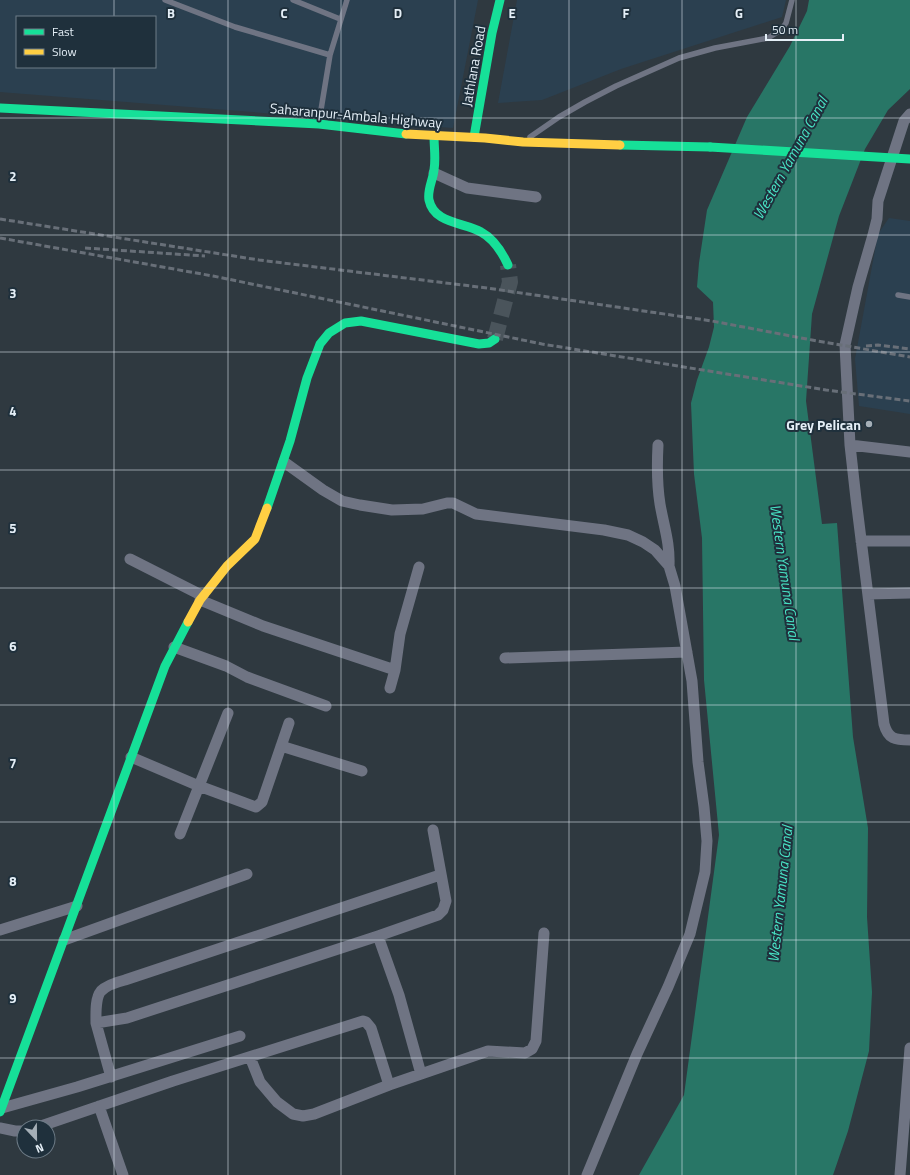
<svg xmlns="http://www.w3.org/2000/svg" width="910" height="1175" font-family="'Titillium Web',sans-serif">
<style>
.built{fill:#2b4050;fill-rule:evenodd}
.water{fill:#287666}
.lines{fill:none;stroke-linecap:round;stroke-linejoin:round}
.secondary-tunnel{stroke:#4a545b;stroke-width:16;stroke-dasharray:16 8;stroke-linecap:butt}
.lane{stroke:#6f7483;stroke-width:5.5}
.street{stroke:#6f7483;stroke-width:11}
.fast{stroke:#16e098;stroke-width:9}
.slow{stroke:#ffcf43;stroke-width:9}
.rail{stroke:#686f78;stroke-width:3;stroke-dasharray:6 3;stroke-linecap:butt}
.fast-bridge{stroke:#16e098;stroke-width:9}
.grid{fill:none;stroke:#e5eff7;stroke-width:1;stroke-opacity:0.55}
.poi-dot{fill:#a5afb7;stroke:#1f303c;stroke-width:1.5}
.labels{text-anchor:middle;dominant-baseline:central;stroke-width:4;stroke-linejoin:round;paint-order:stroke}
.street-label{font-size:14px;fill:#e5eff7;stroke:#1f303c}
.poi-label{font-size:14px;font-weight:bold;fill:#e5eff7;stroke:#1f303c;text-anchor:end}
.water-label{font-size:15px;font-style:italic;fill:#48e4c5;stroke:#1f303c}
.grid-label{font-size:13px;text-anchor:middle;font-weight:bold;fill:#e5eff7;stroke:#1f303c;stroke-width:4;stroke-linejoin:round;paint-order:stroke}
</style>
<rect width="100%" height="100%" fill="#2f3940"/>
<path class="built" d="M0,0H478L453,128L0,92ZM17,17H155V67H17Z
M517,0H786L782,17L621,69L542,100L498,103Z
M889,218L910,221V414L859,406L855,359L878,234Z"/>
<path class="water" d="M809,0H910V89L888,110L865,149L839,216L812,314L806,401L822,524L837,523L853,737L868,828L867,917L872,992L869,1051L848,1131L833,1175H639L684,1095L719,835L704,680L702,538L694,474L691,403L697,380L709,347L714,327L713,302L697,287L699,263L707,210L747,117L790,46L807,11Z"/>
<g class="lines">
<path class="secondary-tunnel" d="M495,339L510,282L508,265"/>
<path class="lane" d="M165,0L235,27L330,55
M293,0L340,19
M319,122L330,55L347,0
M530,137L559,117L585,102L616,86L679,58L715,48L768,38L781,30L786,23L792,0
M898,295L910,297"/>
<path class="street" d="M910,114L904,121L878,201L877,219L873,235L858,287L845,345L850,445L856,499L884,724C888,739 895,740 910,740
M434,173L467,188L536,197
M658,445C657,464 657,485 660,504C664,527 670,543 669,566
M850,445L910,452
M284,462L323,490L342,501L360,505L392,510L423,509L447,503H453L476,514L604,530L628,535L643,542L655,550L669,566L675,586L692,681L698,762L704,807L707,841L705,872L690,934L668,987L637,1054L587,1175
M861,541H910
M130,559L203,596
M868,594L910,593
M200,600L263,626L395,670
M174,647L226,666L247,677L326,706
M505,658L687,652
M390,688L395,670L400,634L419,567
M281,746L362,771
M131,757L199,786L256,807L262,802L289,723
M180,834L228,713
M0,930L77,906
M378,936L399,995L421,1074
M64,940L247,874
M96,1023L127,1018L378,936L438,915L443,910L446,901L433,830
M250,1057L260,1082L277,1102L293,1114L303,1116L314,1114L389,1085L488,1051L525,1053L532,1049L536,1041L544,933
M111,1077L96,1023C96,1014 95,998 101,991C107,985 117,982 125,980L440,875
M99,1106L123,1175
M2,1108L77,1087L240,1036
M38,1127L173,1081L363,1021L366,1022L371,1028L389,1085
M0,1128L15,1131H24
M900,1175L910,1048"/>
<path class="fast" d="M0,108L319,124L406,134
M434,136C434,147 436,159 434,170C433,180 427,190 429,200C434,224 464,222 481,232C494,239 502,252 508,265
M474,137L492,33L500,0
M620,145L710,147
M267,508L290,441L307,378L320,344L329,333L345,323L361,321L479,344L489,343L495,339
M0,1112L165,666L188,622"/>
<path class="slow" d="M406,134L485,138L523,142L620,145
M188,622L200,600L227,566L255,539L267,508"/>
<path class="rail" d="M0,219L259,260L487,288L712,321L812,340L910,357
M0,238L213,276L542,344L826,390L910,401
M85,248L205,256
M866,346L878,345L910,349"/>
<path class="fast-bridge" d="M710,147L910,159"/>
</g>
<path class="grid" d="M114,0V17M228,0V1175M341,0V1175M455,0V1175M569,0V1175M682,0V1175M796,0V1175M114,67V1175M0,118H910M0,235H910M0,352H910M0,470H910M0,588H910M0,705H910M0,822H910M0,940H910M0,1058H910"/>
<circle class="poi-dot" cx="869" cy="424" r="4"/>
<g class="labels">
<g class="street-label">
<text transform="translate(473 66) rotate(-80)">Jathlana Road</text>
<text transform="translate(356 115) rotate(5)">Saharanpur-Ambala Highway</text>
</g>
<g class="poi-label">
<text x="861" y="424">Grey Pelican</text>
</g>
<g class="water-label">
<text transform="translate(790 158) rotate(-61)">Western Yamuna Canal</text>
<text transform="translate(785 572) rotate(82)">Western Yamuna Canal</text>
<text transform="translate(780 894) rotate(-84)">Western Yamuna Canal</text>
</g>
</g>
<g class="grid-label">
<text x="171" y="18">B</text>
<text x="284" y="18">C</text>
<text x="398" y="18">D</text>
<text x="512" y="18">E</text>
<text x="626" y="18">F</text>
<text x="739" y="18">G</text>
<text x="13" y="181">2</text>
<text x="13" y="298">3</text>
<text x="13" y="416">4</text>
<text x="13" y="533">5</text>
<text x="13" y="651">6</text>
<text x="13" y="768">7</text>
<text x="13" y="886">8</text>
<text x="13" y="1003">9</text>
</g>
<rect x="16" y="16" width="140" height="52" fill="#1f303c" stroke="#6e7c87"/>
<rect x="24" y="29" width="20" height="6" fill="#16e098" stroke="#6e7c87"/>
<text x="52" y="36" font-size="12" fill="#e5eff7">Fast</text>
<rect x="24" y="49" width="20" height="6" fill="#ffcf43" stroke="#6e7c87"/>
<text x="52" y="56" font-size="12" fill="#e5eff7">Slow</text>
<g transform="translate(36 1139) rotate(158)"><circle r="19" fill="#1f303c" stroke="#6e7c87"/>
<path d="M0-3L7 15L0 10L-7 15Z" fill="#a5afb7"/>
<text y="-6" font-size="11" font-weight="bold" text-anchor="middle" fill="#e5eff7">N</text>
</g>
<path d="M766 34v6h77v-6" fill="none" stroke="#e5eff7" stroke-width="2"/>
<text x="772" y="34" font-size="12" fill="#e5eff7" stroke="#1f303c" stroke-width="3" paint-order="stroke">50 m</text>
</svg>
